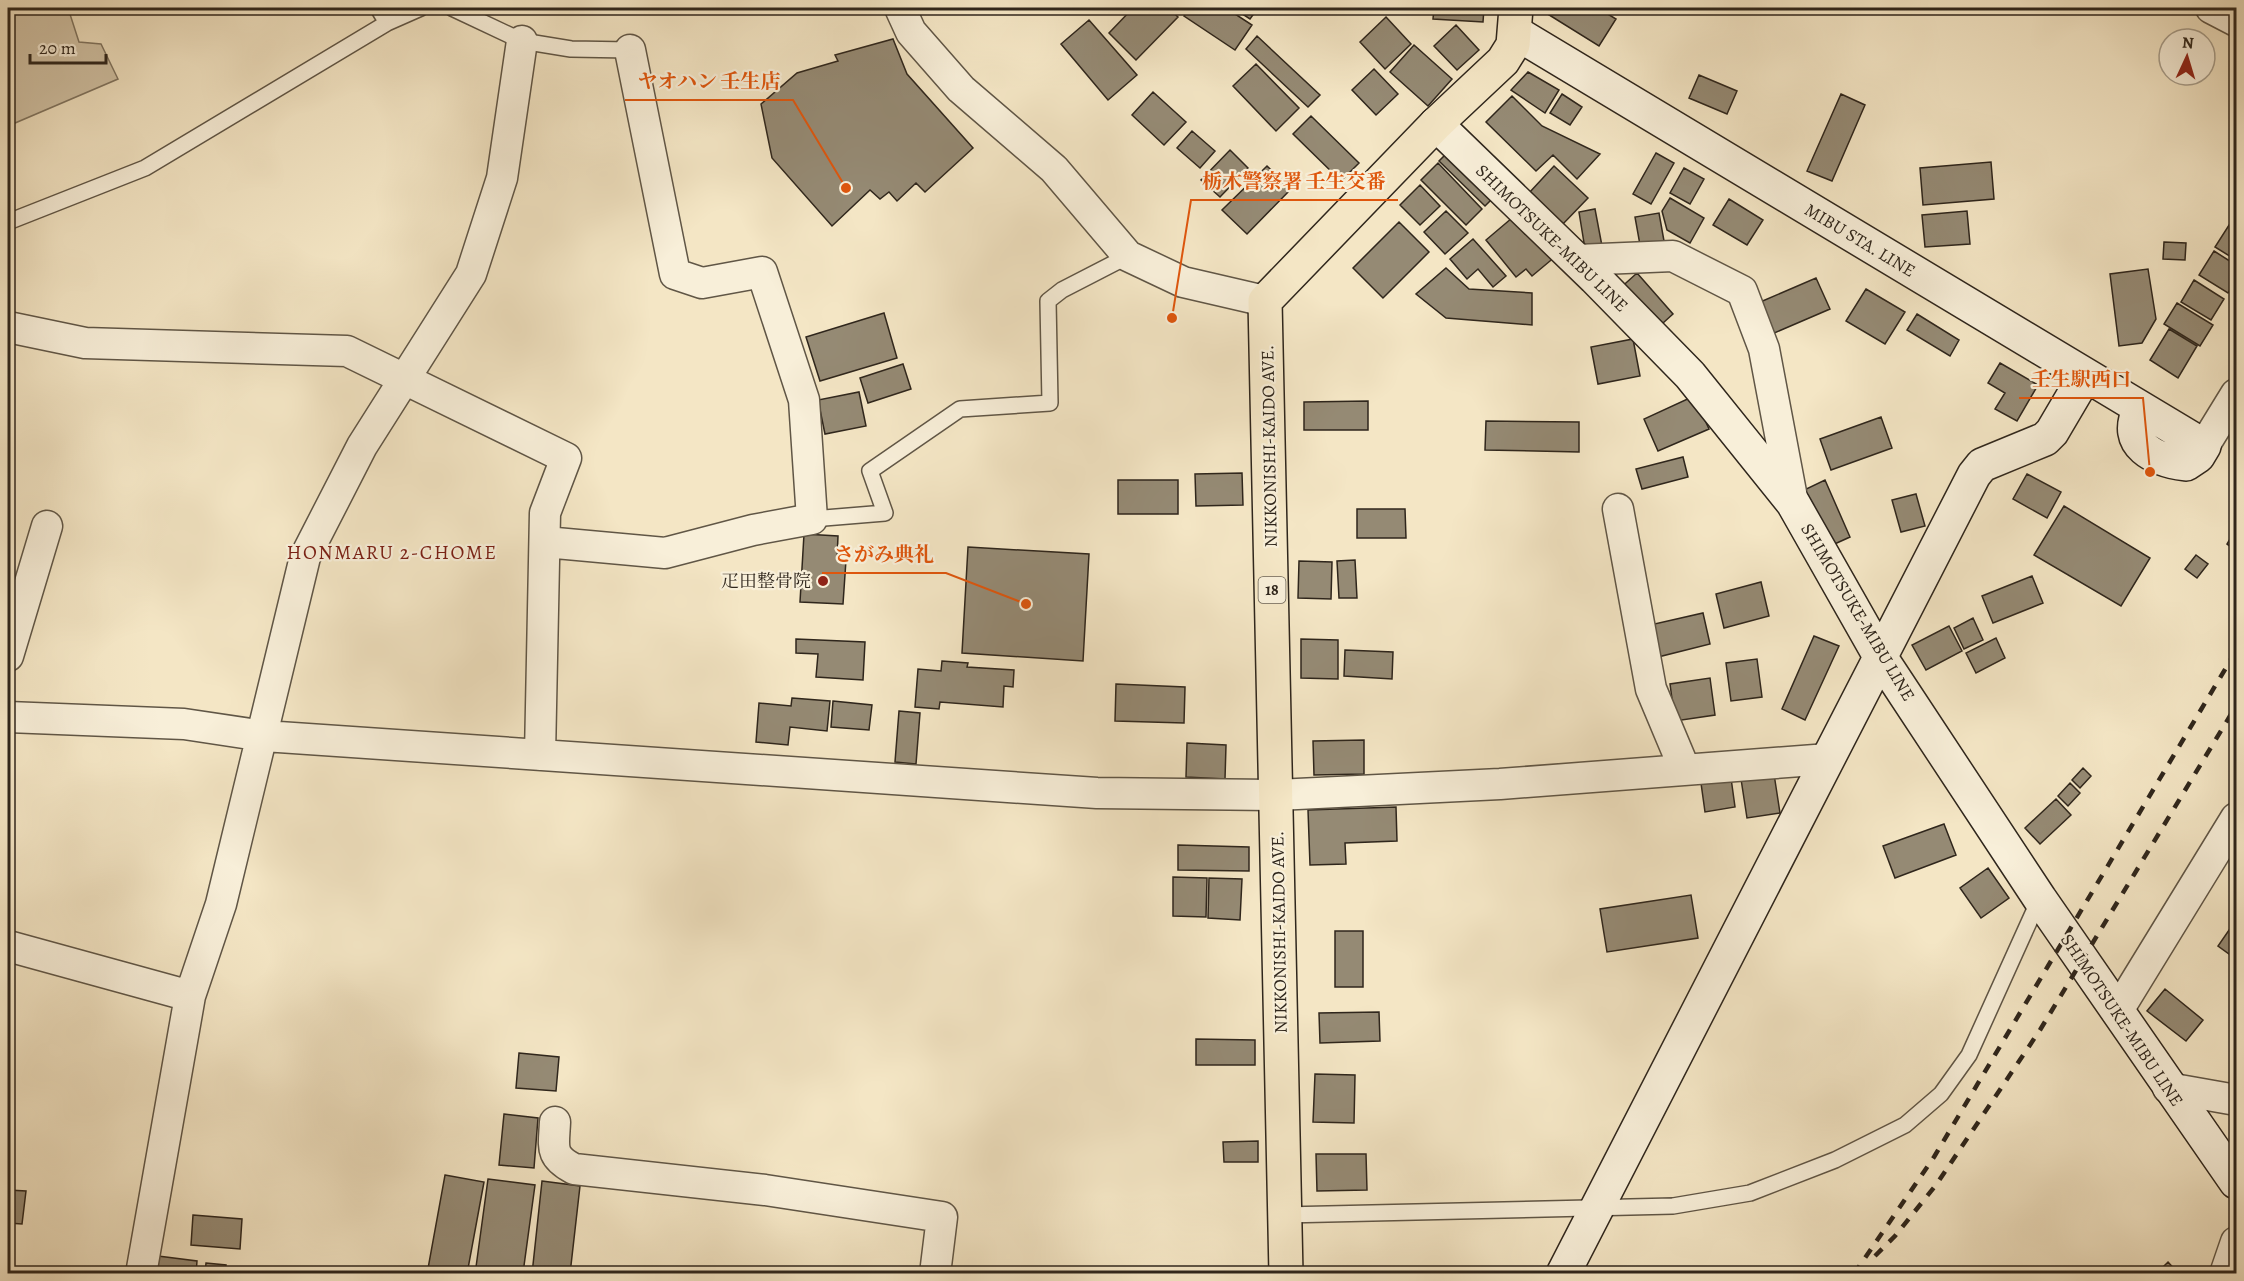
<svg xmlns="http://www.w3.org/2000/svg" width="2244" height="1281" font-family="Alegreya,'Noto Serif JP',serif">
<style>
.green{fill:#d3c5a8;stroke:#817662;stroke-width:1.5}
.building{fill:#958a74;stroke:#2f261c;stroke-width:1.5}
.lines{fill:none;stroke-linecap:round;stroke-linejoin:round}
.lane-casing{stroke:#605646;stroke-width:18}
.street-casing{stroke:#605646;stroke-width:33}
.secondary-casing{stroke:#2f261c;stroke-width:36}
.primary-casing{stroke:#2f261c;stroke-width:36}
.lane{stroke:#f8efd9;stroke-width:15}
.street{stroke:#f8efd9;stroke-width:30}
.secondary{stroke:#f8efd9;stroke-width:33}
.primary{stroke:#f4e6c5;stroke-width:33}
.rail{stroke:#2f261c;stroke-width:4.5;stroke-dasharray:10 10;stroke-linecap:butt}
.poi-dot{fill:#8f2418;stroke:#f8efd9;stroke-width:2}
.labels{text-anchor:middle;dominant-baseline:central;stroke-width:4.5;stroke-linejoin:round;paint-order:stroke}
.shield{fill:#f8efd9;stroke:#6b6255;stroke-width:1.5}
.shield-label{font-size:16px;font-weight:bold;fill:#2f261c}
.street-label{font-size:18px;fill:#2f261c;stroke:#f8efd9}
.poi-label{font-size:18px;fill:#2f261c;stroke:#f8efd9;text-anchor:end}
.neighbourhood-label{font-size:20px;letter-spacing:1.5px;fill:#7a1f14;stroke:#f8efd9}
.leader{fill:none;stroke:#df560d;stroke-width:2}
.callout-dot{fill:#df560d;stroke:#f8efd9;stroke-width:2}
.callout-label{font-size:20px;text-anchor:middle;font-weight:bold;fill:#df560d;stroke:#f8efd9;stroke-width:4.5;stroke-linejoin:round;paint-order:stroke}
</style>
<rect width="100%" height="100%" fill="#f4e6c5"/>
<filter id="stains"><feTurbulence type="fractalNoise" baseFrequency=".00333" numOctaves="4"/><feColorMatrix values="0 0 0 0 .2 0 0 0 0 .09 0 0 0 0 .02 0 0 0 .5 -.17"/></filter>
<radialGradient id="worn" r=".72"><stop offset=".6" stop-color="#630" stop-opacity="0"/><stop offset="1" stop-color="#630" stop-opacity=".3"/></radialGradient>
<path class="green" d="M8,8H68L79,42L101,44L118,79L8,126Z"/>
<path class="building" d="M1133,8H1168L1178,17L1136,60L1109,33Z
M1189,8H1226L1252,25L1235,50L1184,16Z
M1233,8H1258L1250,19Z
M1434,8H1484L1483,22L1433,19Z
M1550,8H1598L1616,19L1599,46L1546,13Z
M1386,17L1411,44L1385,69L1360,42Z
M1089,20L1137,75L1108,100L1061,44Z
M1456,25L1479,50L1457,70L1434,46Z
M1257,36L1320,95L1308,107L1246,49Z
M893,39L907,74L973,148L925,192L916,183L897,201L889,192L880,199L870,190L832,226L772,158L761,104L797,73L838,61L835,55Z
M1414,45L1452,79L1428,106L1390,72Z
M1256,64L1299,108L1276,131L1233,86Z
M1374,69L1398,94L1376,115L1352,90Z
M1528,72L1559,90L1545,113L1511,90Z
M1699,75L1737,91L1727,114L1689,98Z
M1153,92L1186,122L1164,145L1132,115Z
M1562,94L1582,107L1570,125L1550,113Z
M1841,94L1865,105L1832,181L1807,171Z
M1512,96L1542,126L1600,154L1577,179L1553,155L1536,171L1486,122Z
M1311,116L1359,163L1341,181L1293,134Z
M1192,131L1215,151L1200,168L1177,148Z
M1453,147L1499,192L1485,206L1439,161Z
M1230,150L1248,168L1220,197L1201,180Z
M1656,153L1674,163L1651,204L1633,194Z
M1991,162L1994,199L1923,205L1920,168Z
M1438,163L1482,209L1466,225L1421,180Z
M1267,166L1291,189L1247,234L1222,210Z
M1554,166L1588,198L1562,225L1529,193Z
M1684,168L1704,179L1690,204L1670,193Z
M1420,185L1440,206L1420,225L1400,205Z
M1670,198L1704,218L1690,243L1667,230L1662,211Z
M1729,199L1763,220L1747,245L1713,225Z
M1595,209L1602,246L1585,249L1579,212Z
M1446,211L1468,233L1445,254L1424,232Z
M1967,211L1970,244L1925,247L1922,215Z
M1659,213L1664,241L1640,245L1635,217Z
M1512,218L1525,234L1533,227L1556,256L1532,276L1526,269L1516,277L1486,240Z
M1399,222L1429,252L1383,298L1353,268Z
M2231,222L2236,225V260L2215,247Z
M1473,239L1506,276L1493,287L1478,269L1467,279L1450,259Z
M2164,242L2186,243L2185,260L2163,259Z
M2214,251L2236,265V279L2228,293L2199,275Z
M1446,268L1469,289L1532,293V325L1446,318L1416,294Z
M2148,269L2156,319L2142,343L2119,346L2110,274Z
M1637,273L1673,314L1653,332L1617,291Z
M1816,278L1830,309L1772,334L1758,303Z
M2194,280L2224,299L2211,320L2181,302Z
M1866,289L1905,312L1885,344L1846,321Z
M2177,303L2213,325L2200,346L2164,324Z
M884,313L897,358L820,381L806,337Z
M1917,314L1959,340L1950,356L1907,330Z
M2169,329L2197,346L2178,378L2150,360Z
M1633,339L1640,376L1598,384L1591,347Z
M2000,363L2038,385L2017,421L1995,409L2005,393L1988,383Z
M903,364L911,389L868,403L860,378Z
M859,392L866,426L825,434L818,400Z
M1694,396L1709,429L1658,451L1644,419Z
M1368,401V430H1304V402Z
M1881,417L1892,448L1831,470L1820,439Z
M1486,421L1579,422V452L1485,450Z
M1683,457L1688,477L1642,489L1636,469Z
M1242,473L1243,505L1196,506L1195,474Z
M2027,474L2061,492L2047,518L2013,499Z
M1118,480H1178V514H1118Z
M1825,480L1850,537L1828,547L1802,491Z
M1916,494L1925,526L1901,532L1892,500Z
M2064,506L2150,558L2121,606L2034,555Z
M1357,509H1405L1406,538H1357Z
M2236,529V551L2227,544Z
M804,534L838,536L837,560H846L843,604L800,602Z
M968,547L1089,554L1083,661L962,653Z
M2196,555L2208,564L2197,578L2185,569Z
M1355,560L1357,598H1339L1337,561Z
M1299,561L1332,562L1331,599L1298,598Z
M2032,576L2043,603L1993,623L1982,596Z
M1761,582L1769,616L1724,628L1716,594Z
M1703,613L1710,644L1658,657L1650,625Z
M1973,618L1983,640L1964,649L1954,628Z
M1949,626L1962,651L1926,670L1912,645Z
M1814,636L1839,646L1805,720L1782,709Z
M1996,638L2005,658L1976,673L1966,653Z
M796,639L865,642L863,680L816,677L818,654L796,653Z
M1301,639L1338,640V679L1301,678Z
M1345,650L1393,652L1392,679L1344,676Z
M1757,659L1762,697L1731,701L1726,663Z
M942,661L968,663L967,667L1014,670L1013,687L1004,686L1003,707L940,702L939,709L915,707L918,669L941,671Z
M1710,678L1715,715L1675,721L1670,684Z
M1116,684L1185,687L1184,723L1115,721Z
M792,698L830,701L827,731L790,727L788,745L756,742L759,703L791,706Z
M833,701L872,705L869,730L831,727Z
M899,711L920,713L916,764L895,762Z
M1364,740V774L1314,775L1313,741Z
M1187,743L1226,745L1225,779L1186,777Z
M2083,768L2091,776L2080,788L2072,780Z
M1774,774L1780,813L1747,818L1741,779Z
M1731,778L1735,807L1705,812L1701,783Z
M2070,783L2080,793L2068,806L2058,796Z
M2056,799L2071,815L2040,844L2025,828Z
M1396,807L1397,841L1345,843L1346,864L1310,865L1308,810Z
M1944,824L1956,855L1895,878L1883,846Z
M1178,845L1249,847V871L1178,870Z
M1988,868L2009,898L1981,918L1960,888Z
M1173,877L1207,878L1206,917L1173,916Z
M1209,878L1242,879L1240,920L1208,918Z
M1691,895L1698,938L1607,952L1600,909Z
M2236,920V959L2218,946Z
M1335,931H1363V987H1335Z
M2165,989L2203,1020L2186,1041L2147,1011Z
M1379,1012L1380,1041L1320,1043L1319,1013Z
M1196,1039L1255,1040V1065H1196Z
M519,1053L559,1057L556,1091L516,1088Z
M1315,1074L1355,1075L1354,1123L1313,1122Z
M504,1114L538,1118L534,1168L499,1165Z
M1258,1141V1162H1224L1223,1142Z
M1316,1154H1366L1367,1190L1317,1191Z
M445,1175L484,1182L467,1274H427Z
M488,1179L535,1185L523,1273L476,1267Z
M542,1181L580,1186L570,1274H532Z
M8,1190L26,1191L22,1224L8,1223Z
M193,1215L242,1219L240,1249L191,1245Z
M158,1256L197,1261L196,1274H156Z
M2168,1262L2179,1274H2156Z
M206,1263L226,1265L225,1274H205Z
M1314,1271L1365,1272V1274H1314Z"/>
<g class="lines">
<g class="lane-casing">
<path id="lane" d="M378,8L387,23
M452,8L522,41L571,49L630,50
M8,222L145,168L387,23L421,8
M812,519L885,513L870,471L960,409L1050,403L1048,301L1062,290L1128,256
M1284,1215L1673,1206L1750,1193L1835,1160L1905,1125L1941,1094L1969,1055L2039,900"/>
</g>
<g class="street-casing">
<path id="street" d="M900,8L911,32L961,89L1054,169L1128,256L1183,282L1265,301
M2211,8L2236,21
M1577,260L1673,256L1742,291L1764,349L1793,503
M8,327L85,343L347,351L566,458L545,513L540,755
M2204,446L2236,394
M1618,509L1651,689L1685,770
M545,542L665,553L753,530L812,519L804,400L762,272L702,283L675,274L630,50
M8,656L47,526
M8,717L184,724L264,736L1097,793L1277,795L1500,784L1828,759
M8,946L190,996
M2117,1012L2236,818
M2168,1088L2236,1100
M555,1122C554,1147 549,1156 574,1169L765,1190L942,1217L935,1274
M141,1274L190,996L221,904L305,557L362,446L471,274L502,178L522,41
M2225,1274L2236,1242"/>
</g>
<g class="secondary-casing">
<path id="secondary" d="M1516,33L2204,446L2198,456L2186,464C2155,460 2121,445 2140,409
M1436,124L1595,278L1690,375L1793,503L1881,658L2040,899L2236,1182
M1563,1274L1974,475L1982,465L2045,439L2052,432L2085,376"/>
</g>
<g class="primary-casing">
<path id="primary" d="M1286,1274L1265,301L1436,124L1503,61L1513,45L1516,8"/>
</g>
<use href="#lane" class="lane"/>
<use href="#street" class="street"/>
<use href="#secondary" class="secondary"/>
<use href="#primary" class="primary"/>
<path class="rail" d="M1875,1256L1895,1236L1936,1185L2040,1030L2236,706
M1854,1274L1934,1157L2236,651"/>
</g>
<circle class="poi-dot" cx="823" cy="581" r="6"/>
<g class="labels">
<rect class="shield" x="1258.5" y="577" width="27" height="26" rx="4.5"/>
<g class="shield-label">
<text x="1272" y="590">18</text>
</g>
<g class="street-label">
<text transform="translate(1552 238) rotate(44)">SHIMOTSUKE-MIBU LINE</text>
<text transform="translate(1860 240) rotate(31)">MIBU STA. LINE</text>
<text transform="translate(1269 446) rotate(-91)">NIKKONISHI-KAIDO AVE.</text>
<text transform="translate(1858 612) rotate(59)">SHIMOTSUKE-MIBU LINE</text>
<text transform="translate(1279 932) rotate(-91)">NIKKONISHI-KAIDO AVE.</text>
<text transform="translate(2122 1020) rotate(56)">SHIMOTSUKE-MIBU LINE</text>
</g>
<g class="poi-label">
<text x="811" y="581">疋田整骨院</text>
</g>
<g class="neighbourhood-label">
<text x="392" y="552">HONMARU 2-CHOME</text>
</g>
</g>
<path class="leader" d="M846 188L793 100H625M1172 318L1191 200H1398M2150 472L2143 398H2019M1026 604L946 573H822"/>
<g class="callout-dot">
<circle cx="846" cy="188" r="6"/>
<circle cx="1172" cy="318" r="6"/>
<circle cx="2150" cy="472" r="6"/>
<circle cx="1026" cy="604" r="6"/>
</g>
<g class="callout-label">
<text x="709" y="88">ヤオハン 壬生店</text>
<text x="1294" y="188">栃木警察署 壬生交番</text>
<text x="2081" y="386">壬生駅西口</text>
<text x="884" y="561">さがみ典礼</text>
</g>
<rect width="2244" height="1281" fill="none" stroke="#f4e6c5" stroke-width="30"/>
<rect x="9" y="9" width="2226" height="1263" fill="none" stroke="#2f261c" stroke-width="3"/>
<rect x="15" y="15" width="2214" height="1251" fill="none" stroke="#2f261c" stroke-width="1.5"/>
<g transform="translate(2187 57) rotate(4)"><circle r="28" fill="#f8efd9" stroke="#a89f8d" stroke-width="1.5"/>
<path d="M0-4.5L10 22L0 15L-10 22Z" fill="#8f2418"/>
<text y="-9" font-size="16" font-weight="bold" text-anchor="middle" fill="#2f261c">N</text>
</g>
<path d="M30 54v9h76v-9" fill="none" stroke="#2f261c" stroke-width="3"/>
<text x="39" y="54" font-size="18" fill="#2f261c" stroke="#f8efd9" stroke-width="4.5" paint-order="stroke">20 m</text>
<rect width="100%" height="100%" filter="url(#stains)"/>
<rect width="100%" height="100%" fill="url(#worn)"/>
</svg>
